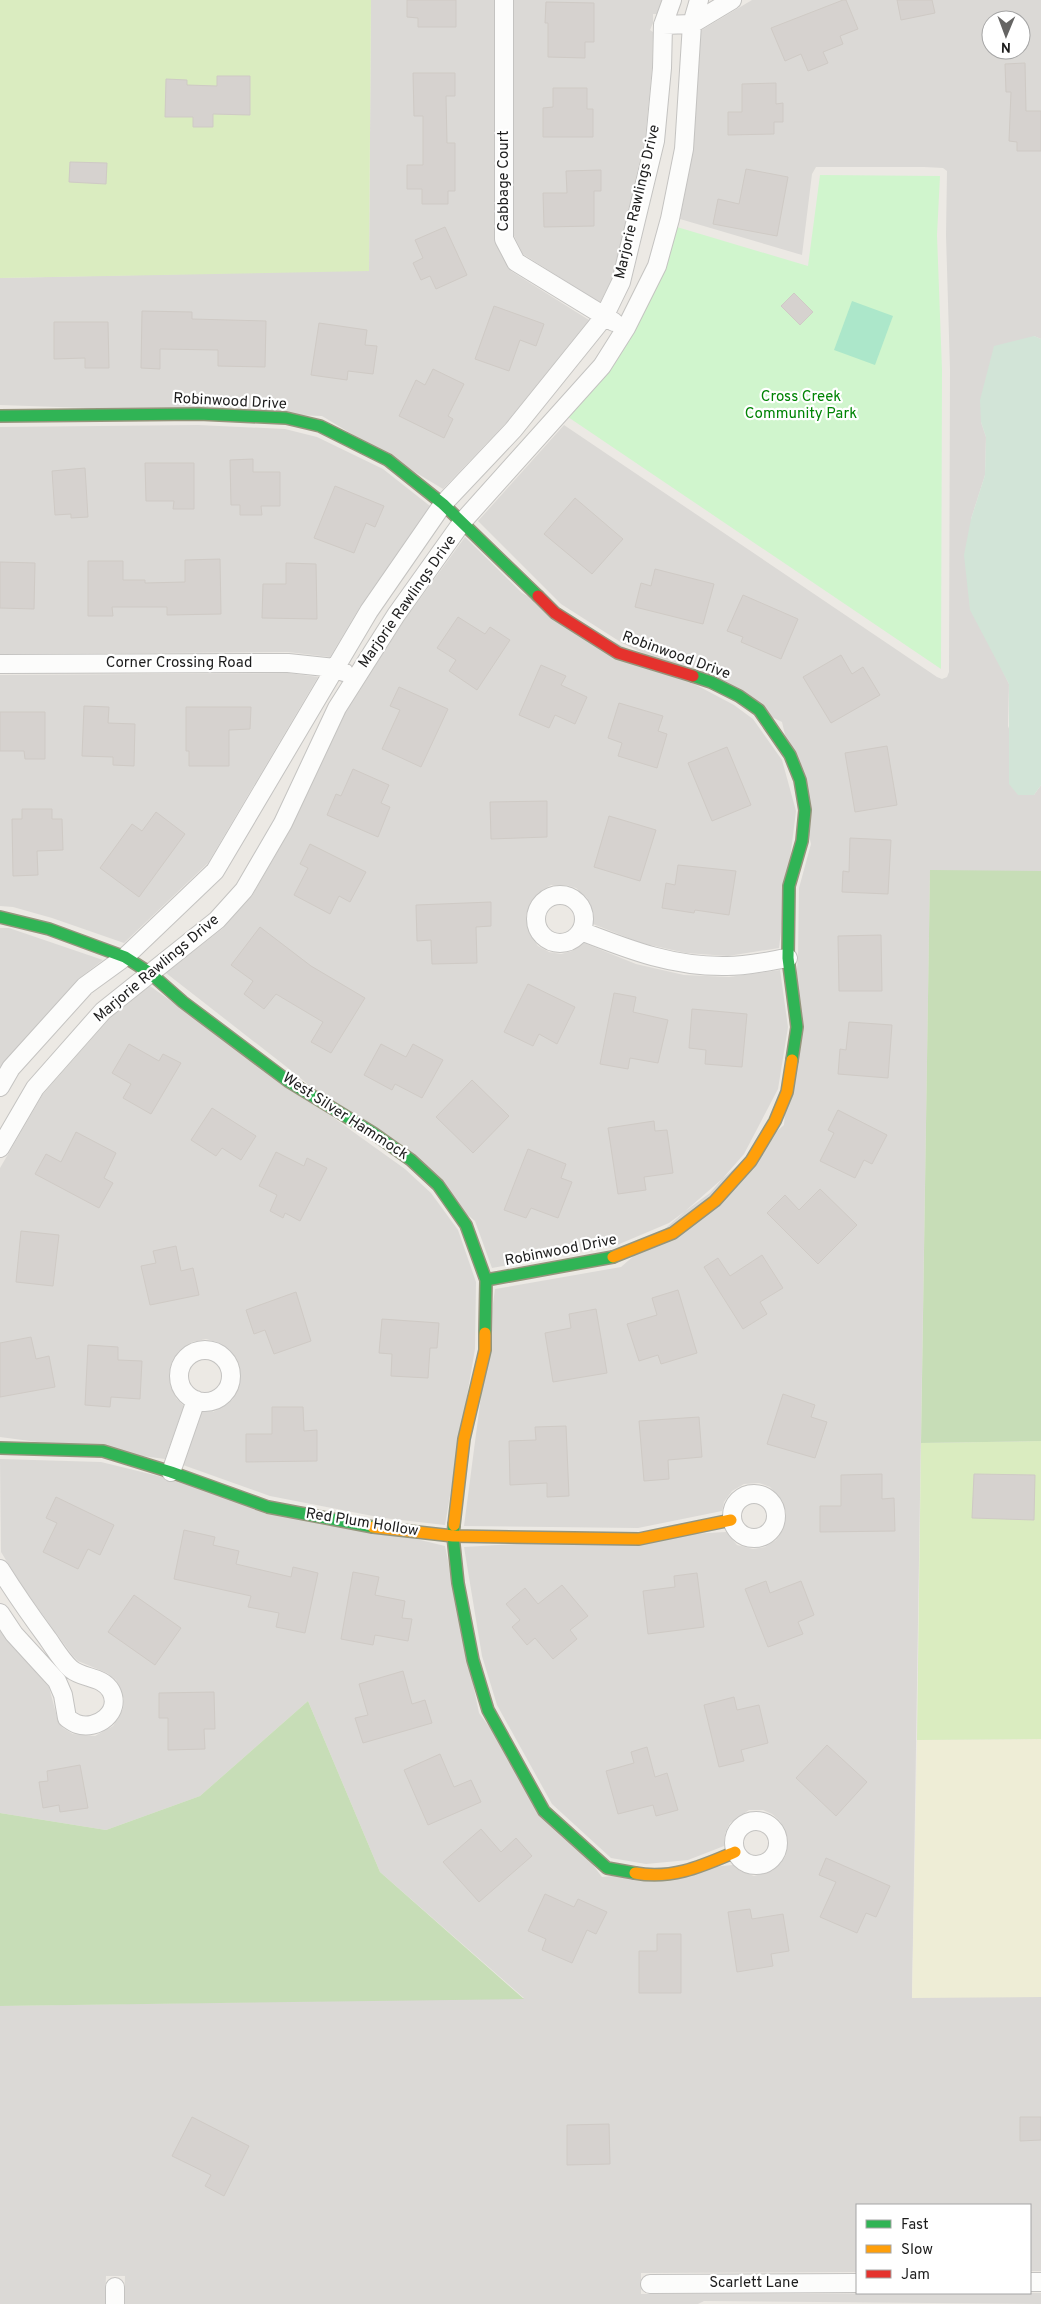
<svg xmlns="http://www.w3.org/2000/svg" width="1041" height="2304" font-family="Overpass,sans-serif">
<style>
.residential{fill:#dbd9d6;fill-rule:evenodd}
.farmland{fill:#eeedd6}
.grass{fill:#daecc0}
.forest{fill:#c7ddb7}
.wetland{fill:#d2e4d7}
.park{fill:#d0f5cd}
.pitch{fill:#ace7ca}
.building{fill:#d6d2cf;stroke:#cfcac5}
.lines{fill:none;stroke-linecap:round;stroke-linejoin:round}
.street-casing{stroke:#c4c3c1;stroke-width:20}
.fast-casing{stroke:#95957c;stroke-width:14}
.slow-casing{stroke:#95957c;stroke-width:14}
.jam-casing{stroke:#95957c;stroke-width:14}
.street{stroke:#fcfcfb;stroke-width:18}
.fast{stroke:#30b455;stroke-width:11}
.slow{stroke:#ff9f0a;stroke-width:11}
.jam{stroke:#e5322d;stroke-width:11}
.labels{text-anchor:middle;dominant-baseline:central;stroke-width:4.5;stroke-linejoin:round;paint-order:stroke}
.street-label{font-size:15px;fill:#1d1d1d;stroke:#fff}
.park-label{font-size:15px;fill:#018405;stroke:#fff}
</style>
<rect width="100%" height="100%" fill="#ece9e4"/>
<path class="residential" d="M371,0H494L496,244L511,271L589,320L506,423L443,489L322,416L0,405V278L369,270Z
M513,0H662L657,14H653V23L650,30L653,32L652,68L645,139L612,278L600,303L523,254L514,236Z
M752,0H1041V339L1034,336L981,422L986,437L985,475L971,519L994,653L1009,684L1008,726L1034,795L1041,785V871H930L912,1997H1041V2271H1030V2205H857V2272L641,2273V2294L1041,2293V2304L704,2301L698,2304H124L125,2276H106L105,2304H0V2006L524,1998L380,1872L308,1701L200,1796L106,1830L0,1813V1631L49,1687L58,1721L63,1728L73,1734L95,1736L113,1726L123,1709L124,1699L116,1680L107,1673L78,1661L72,1655L22,1586L1,1552L0,1459L101,1462L445,1546L479,1713L602,1877L733,1865L740,1871L754,1876L772,1871L781,1863L786,1855L787,1837L780,1821L772,1814L763,1810H749L730,1823L725,1833L724,1846L688,1860L646,1864L611,1858L552,1804L497,1705L482,1656L464,1547L726,1532L737,1545L753,1549L765,1547L776,1540L782,1531L786,1513L782,1501L770,1487L759,1483L744,1484L732,1491L724,1502L722,1511L638,1528L464,1526L495,1289L621,1267L784,1125L798,957L799,888L811,844L782,722L622,643L561,604L478,521L564,425L937,677L942,679L947,677L949,672L950,370L946,235L947,171L943,168L924,167H816L812,174L802,255L680,219L693,150L700,31ZM991,20H1021V50H991Z
M198,425L285,429L317,437L383,469L430,506L361,605L330,657L288,652L0,654V427Z
M465,537L522,593L734,705L753,719L782,760L796,811L779,948L728,956L686,953L641,943L593,924L592,911L587,898L576,888L566,885H551L539,892L531,902L526,916L532,938L538,946L549,952L561,954L572,951L584,943L636,964L684,975L729,977L780,970L788,1027L778,1089L744,1154L710,1193L669,1223L617,1245L492,1268L475,1221L293,1072L166,973L222,929L252,896L291,828L345,713L403,622Z
M288,673L318,677L208,863L124,943L52,918L13,907L0,906V675Z
M0,928H9L103,960L78,979L0,1067Z
M150,986L405,1169L431,1193L458,1230L476,1282L475,1349L445,1525L383,1518L270,1496L183,1465L202,1412H213L226,1405L233,1399L240,1379L237,1360L230,1350L217,1342L206,1339L192,1342L179,1351L172,1361L169,1373L171,1387L176,1398L184,1406L165,1459L0,1437V1168L43,1094L109,1019Z"/>
<path class="farmland" d="M1041,1739V1997L912,1998L917,1740Z"/>
<path class="grass" d="M0,0H371L369,271L0,278Z
M1041,1441V1739L917,1740L921,1443Z"/>
<path class="forest" d="M930,870L1041,871V1441L921,1443Z
M308,1701L380,1872L524,1999L0,2006V1813L106,1830L200,1796Z"/>
<path class="wetland" d="M1034,336L1041,339V785L1034,795H1018L1009,784V684L970,610L964,555L971,519L985,475L986,437L981,422L980,400L994,346Z"/>
<path class="park" d="M820,175L940,176L937,235L942,370L941,669L568,417L604,374L657,279L677,227L808,266Z"/>
<path class="pitch" d="M852,301L893,316L875,365L834,350Z"/>
<path class="building" d="M407,0H456V27H418V18L407,17Z
M843,0H846L858,29L840,36L843,44L823,52L828,63L808,71L801,54L785,61L771,28Z
M897,0H932L935,13L901,20Z
M546,2L594,3V42H585V58L548,57V23H545Z
M1025,63L1026,111H1041V151H1017V142L1009,141L1011,92H1006L1005,64Z
M413,73H455V96H446L447,143H455V191H448V204H422V189H407V165H423V116H414Z
M217,76H250V115L213,114V127H193V117H165L166,79L187,80V85L217,86Z
M776,83V104L783,103V122H774V134L728,135V112H742V84Z
M553,88H587V109H593V137H543V108L553,107Z
M70,162L107,163L106,184L69,182Z
M746,169L788,177L777,236L713,224L718,199L739,204Z
M601,170V191H594V226L544,227L543,193H567L566,171Z
M445,227L467,275L436,289L430,276L421,280L413,263L423,258L415,240Z
M794,293L813,312L800,325L781,306Z
M494,306L544,324L536,346L520,340L509,371L475,359Z
M142,311L192,312V319L266,321L265,367L218,366V350L160,349V369L141,368Z
M54,322H108L109,368H85V358L54,359Z
M319,323L367,330L365,345L377,346L373,374L348,371L347,380L311,375Z
M433,369L464,384L448,416L453,419L444,438L399,416L416,380L425,385Z
M253,459V472H280V506H261L262,515H240V505H231L230,460Z
M145,463H194V509H173L174,501H146Z
M85,468L88,517L71,518V514L55,515L52,471Z
M335,486L384,506L375,527L366,523L354,553L314,538Z
M575,498L623,539L592,574L544,534Z
M220,559L221,614L167,615V607H112L113,616H88V561H123V580H145V583L185,582V560Z
M0,562L35,563L34,609L0,608Z
M286,563L316,564L317,619L262,618L263,584H286Z
M655,569L714,584L703,624L635,607L641,583L651,586Z
M743,595L798,619L781,659L741,642L743,637L727,631Z
M458,617L485,634L490,627L510,640L477,690L449,671L456,660L437,648Z
M841,655L852,674L863,667L880,695L831,723L803,677Z
M541,665L566,676L561,685L587,697L575,724L555,715L549,728L519,715Z
M399,687L448,709L421,767L382,749L400,710L390,706Z
M619,703L663,716L658,731L667,734L657,768L618,756L622,743L608,738Z
M84,706L109,707L108,723L135,724L134,766L113,765V757L82,756Z
M186,707H251L250,729L229,730V766H189V751H186Z
M0,712H45V759H25L24,751H0Z
M887,746L897,805L855,812L845,753Z
M727,747L751,805L712,821L688,763Z
M353,769L389,785L381,803L390,807L378,837L327,815L336,794L341,796Z
M547,801V837L491,839L490,802Z
M22,809H52V819H62L63,850L37,851L38,875L13,876L12,819H22Z
M156,812L185,834L139,897L100,868L132,824L142,831Z
M609,816L656,830L640,881L594,867Z
M850,838L891,840L888,894L842,892L843,871L849,872Z
M310,844L366,872L350,902L339,896L330,914L294,895L308,868L300,864Z
M678,865L736,871L729,915L695,910L694,913L662,908L666,883L675,885Z
M491,902V926L476,927L477,963L432,964L431,940L417,941L416,905Z
M260,927L311,966L365,998L331,1053L311,1042L323,1022L276,994L264,1009L244,994L253,981L231,965Z
M881,935L882,991H839L838,936Z
M528,984L575,1007L557,1044L539,1034L533,1046L504,1032Z
M614,993L636,997L633,1012L668,1020L658,1063L630,1058L628,1069L600,1064Z
M692,1009L747,1014L742,1067L705,1064L706,1050L689,1048Z
M849,1022L892,1025L888,1078L838,1074L840,1049L846,1050Z
M129,1044L159,1061L163,1054L181,1063L151,1114L123,1098L131,1084L112,1073Z
M381,1044L406,1057L413,1044L443,1060L422,1098L395,1084L392,1090L364,1075Z
M472,1080L509,1116L473,1153L436,1117Z
M212,1108L256,1136L241,1160L222,1148L216,1156L191,1140Z
M838,1110L887,1135L872,1164L864,1160L855,1178L820,1161L834,1133L828,1130Z
M654,1121L655,1131L667,1130L673,1173L644,1177L646,1190L618,1194L608,1128Z
M76,1132L116,1153L104,1178L113,1183L99,1208L35,1174L46,1154L61,1162Z
M528,1149L566,1164L561,1178L572,1182L558,1218L531,1208L526,1218L504,1210Z
M276,1152L304,1166L307,1158L327,1168L300,1221L285,1213L283,1218L270,1211L277,1195L259,1186Z
M820,1189L857,1225L818,1264L767,1213L785,1195L799,1210Z
M21,1231L59,1235L53,1286L16,1282Z
M176,1246L181,1271L193,1268L199,1295L150,1305L141,1266L156,1263L153,1251Z
M762,1255L783,1288L760,1302L767,1314L743,1329L704,1267L718,1258L730,1276Z
M678,1290L697,1353L661,1364L658,1355L639,1361L627,1324L657,1315L652,1298Z
M296,1292L311,1341L274,1354L265,1330L254,1334L246,1310Z
M596,1309L607,1373L553,1382L545,1333L571,1328L569,1314Z
M382,1319L439,1323L437,1348H430L428,1378L391,1376L392,1354L379,1353Z
M31,1337L36,1359L49,1356L55,1387L0,1397V1343Z
M88,1345L118,1347V1360L142,1361L140,1399L111,1397L110,1407L85,1405Z
M783,1394L815,1405L811,1417L827,1422L815,1458L767,1444Z
M272,1407H303L304,1431L317,1430V1461L246,1462V1434H272Z
M699,1417L702,1457L668,1460L669,1479L644,1481L639,1421Z
M566,1426L569,1496L547,1497V1483L510,1485L509,1441L536,1440L535,1427Z
M882,1474V1499L894,1498L895,1531L820,1532V1506H841V1475Z
M974,1474L1035,1475L1034,1520L972,1518Z
M56,1497L114,1525L100,1555L88,1549L78,1569L43,1552L57,1523L46,1518Z
M184,1530L215,1537L213,1545L239,1551L236,1564L291,1577L293,1567L318,1573L305,1633L276,1627L279,1613L248,1607L251,1596L174,1579Z
M353,1572L379,1577L375,1595L405,1601L402,1618L412,1619L408,1641L375,1635L373,1645L341,1639Z
M697,1573L704,1627L648,1634L643,1591L675,1587L674,1576Z
M766,1581L770,1593L801,1581L814,1615L798,1622L803,1634L768,1647L745,1589Z
M562,1585L588,1616L570,1630L577,1639L553,1659L535,1638L527,1645L512,1627L520,1620L506,1604L525,1588L538,1604Z
M134,1595L181,1628L155,1665L108,1632Z
M403,1671L412,1704L425,1700L432,1723L363,1743L355,1718L368,1715L359,1684Z
M214,1692L215,1729H204L205,1749L168,1750V1718H159V1693Z
M734,1697L737,1710L759,1705L768,1743L741,1750L744,1761L719,1767L704,1705Z
M827,1745L867,1782L836,1816L796,1778Z
M647,1747L655,1777L667,1773L678,1810L656,1816L653,1805L618,1814L606,1771L634,1763L631,1752Z
M440,1754L454,1787L471,1780L481,1802L428,1825L404,1770Z
M80,1765L88,1808L60,1812L59,1805L43,1808L39,1782L48,1781L47,1771Z
M481,1829L501,1852L516,1838L532,1856L479,1902L443,1862Z
M826,1858L890,1886L876,1917L866,1913L857,1933L820,1917L836,1882L819,1875Z
M545,1894L574,1907L578,1899L607,1912L596,1934L587,1930L572,1963L542,1950L546,1939L528,1931Z
M750,1909L752,1919L783,1914L789,1951L771,1954L773,1966L737,1972L728,1912Z
M657,1934H681V1993H639V1951H657Z
M192,2117L249,2146L224,2196L205,2186L211,2175L172,2156Z
M1020,2117H1041V2140L1020,2141Z
M609,2124L610,2164L567,2165V2125Z"/>
<g class="lines">
<g class="street-casing">
<path id="street" d="M504,0V239L516,262L614,322
M663,25L692,24L732,0
M0,664L288,663L335,668L344,672
M536 919a24 24 0 1 1 48 0a24 24 0 1 1-48 0Z
M581,931C630,950 673,967 727,966C747,966 768,961 788,958
M0,1087L11,1068L85,986L125,957L215,871L369,611L443,504L513,430L604,317L621,282L655,141L662,68L663,25L672,0
M0,1148L35,1088L103,1011L217,920L244,890L283,823L337,708L396,615L463,521L602,366L626,328L657,266L670,219L684,149L692,24L699,0
M179 1376a26 26 0 1 1 52 0a26 26 0 1 1-52 0Z
M171,1472L196,1400
M732 1516a22 22 0 1 1 44 0a22 22 0 1 1-44 0Z
M0,1569C15,1593 31,1616 48,1639C55,1649 62,1661 71,1669C83,1679 103,1676 111,1691C122,1712 97,1731 77,1724C74,1723 70,1720 67,1718L63,1695L57,1681L14,1634L0,1613
M734 1843a22 22 0 1 1 44 0a22 22 0 1 1-44 0Z
M1030,2282H1041
M650,2284L857,2283
M115,2304V2287"/>
</g>
<g class="fast-casing">
<path id="fast" d="M0,416L199,414L286,418L320,426L388,460L443,504L538,596
M693,676L711,682L739,696L759,710L790,755L800,780L805,810L802,841L789,886L788,958L797,1027L792,1060
M0,917L49,929L125,957L150,973L183,1002L288,1081L373,1133L411,1160L438,1185L466,1225L486,1280L485,1333
M486,1280L613,1257
M0,1448L103,1451L171,1472L268,1507L373,1527
M454,1525L453,1536L458,1583L473,1660L488,1710L544,1811L607,1868L635,1873"/>
</g>
<g class="slow-casing">
<path id="slow" d="M613,1257L673,1233L715,1201L751,1161L775,1121L787,1092L792,1060
M454,1525L464,1439L485,1350V1333
M373,1527L453,1536L639,1539L731,1520
M635,1873C672,1880 702,1866 735,1852"/>
</g>
<g class="jam-casing">
<path id="jam" d="M538,596L555,613L618,653L693,676"/>
</g>
<use href="#street" class="street"/>
<use href="#fast" class="fast"/>
<use href="#slow" class="slow"/>
<use href="#jam" class="jam"/>
</g>
<g class="labels">
<g class="street-label">
<text transform="translate(504 181) rotate(-90)">Cabbage Court</text>
<text transform="translate(638 202) rotate(-77)">Marjorie Rawlings Drive</text>
<text transform="translate(230 402) rotate(3)">Robinwood Drive</text>
<text transform="translate(408 602) rotate(-55)">Marjorie Rawlings Drive</text>
<text transform="translate(676 656) rotate(20)">Robinwood Drive</text>
<text x="179" y="663">Corner Crossing Road</text>
<text transform="translate(157 969) rotate(-40)">Marjorie Rawlings Drive</text>
<text transform="translate(345 1117) rotate(33)">West Silver Hammock</text>
<text transform="translate(561 1251) rotate(-11)">Robinwood Drive</text>
<text transform="translate(362 1523) rotate(9)">Red Plum Hollow</text>
<text x="754" y="2283">Scarlett Lane</text>
</g>
<g class="park-label">
<text x="801" y="397">Cross Creek<tspan x="801" dy="17">Community Park</tspan></text>
</g>
</g>
<rect x="856" y="2204" width="175" height="90" fill="#ffffff" stroke="#a5a5a5"/>
<rect x="866" y="2220" width="25" height="8" fill="#30b455" stroke="#a5a5a5"/>
<text x="901" y="2229" font-size="15" fill="#1d1d1d">Fast</text>
<rect x="866" y="2245" width="25" height="8" fill="#ff9f0a" stroke="#a5a5a5"/>
<text x="901" y="2254" font-size="15" fill="#1d1d1d">Slow</text>
<rect x="866" y="2270" width="25" height="8" fill="#e5322d" stroke="#a5a5a5"/>
<text x="901" y="2279" font-size="15" fill="#1d1d1d">Jam</text>
<g transform="translate(1006 35) rotate(181)"><circle r="24" fill="#ffffff" stroke="#a5a5a5"/>
<path d="M0-4L9 19L0 12L-9 19Z" fill="#656463"/>
<text y="-8" font-size="14" font-weight="bold" text-anchor="middle" fill="#1d1d1d">N</text>
</g>
</svg>
